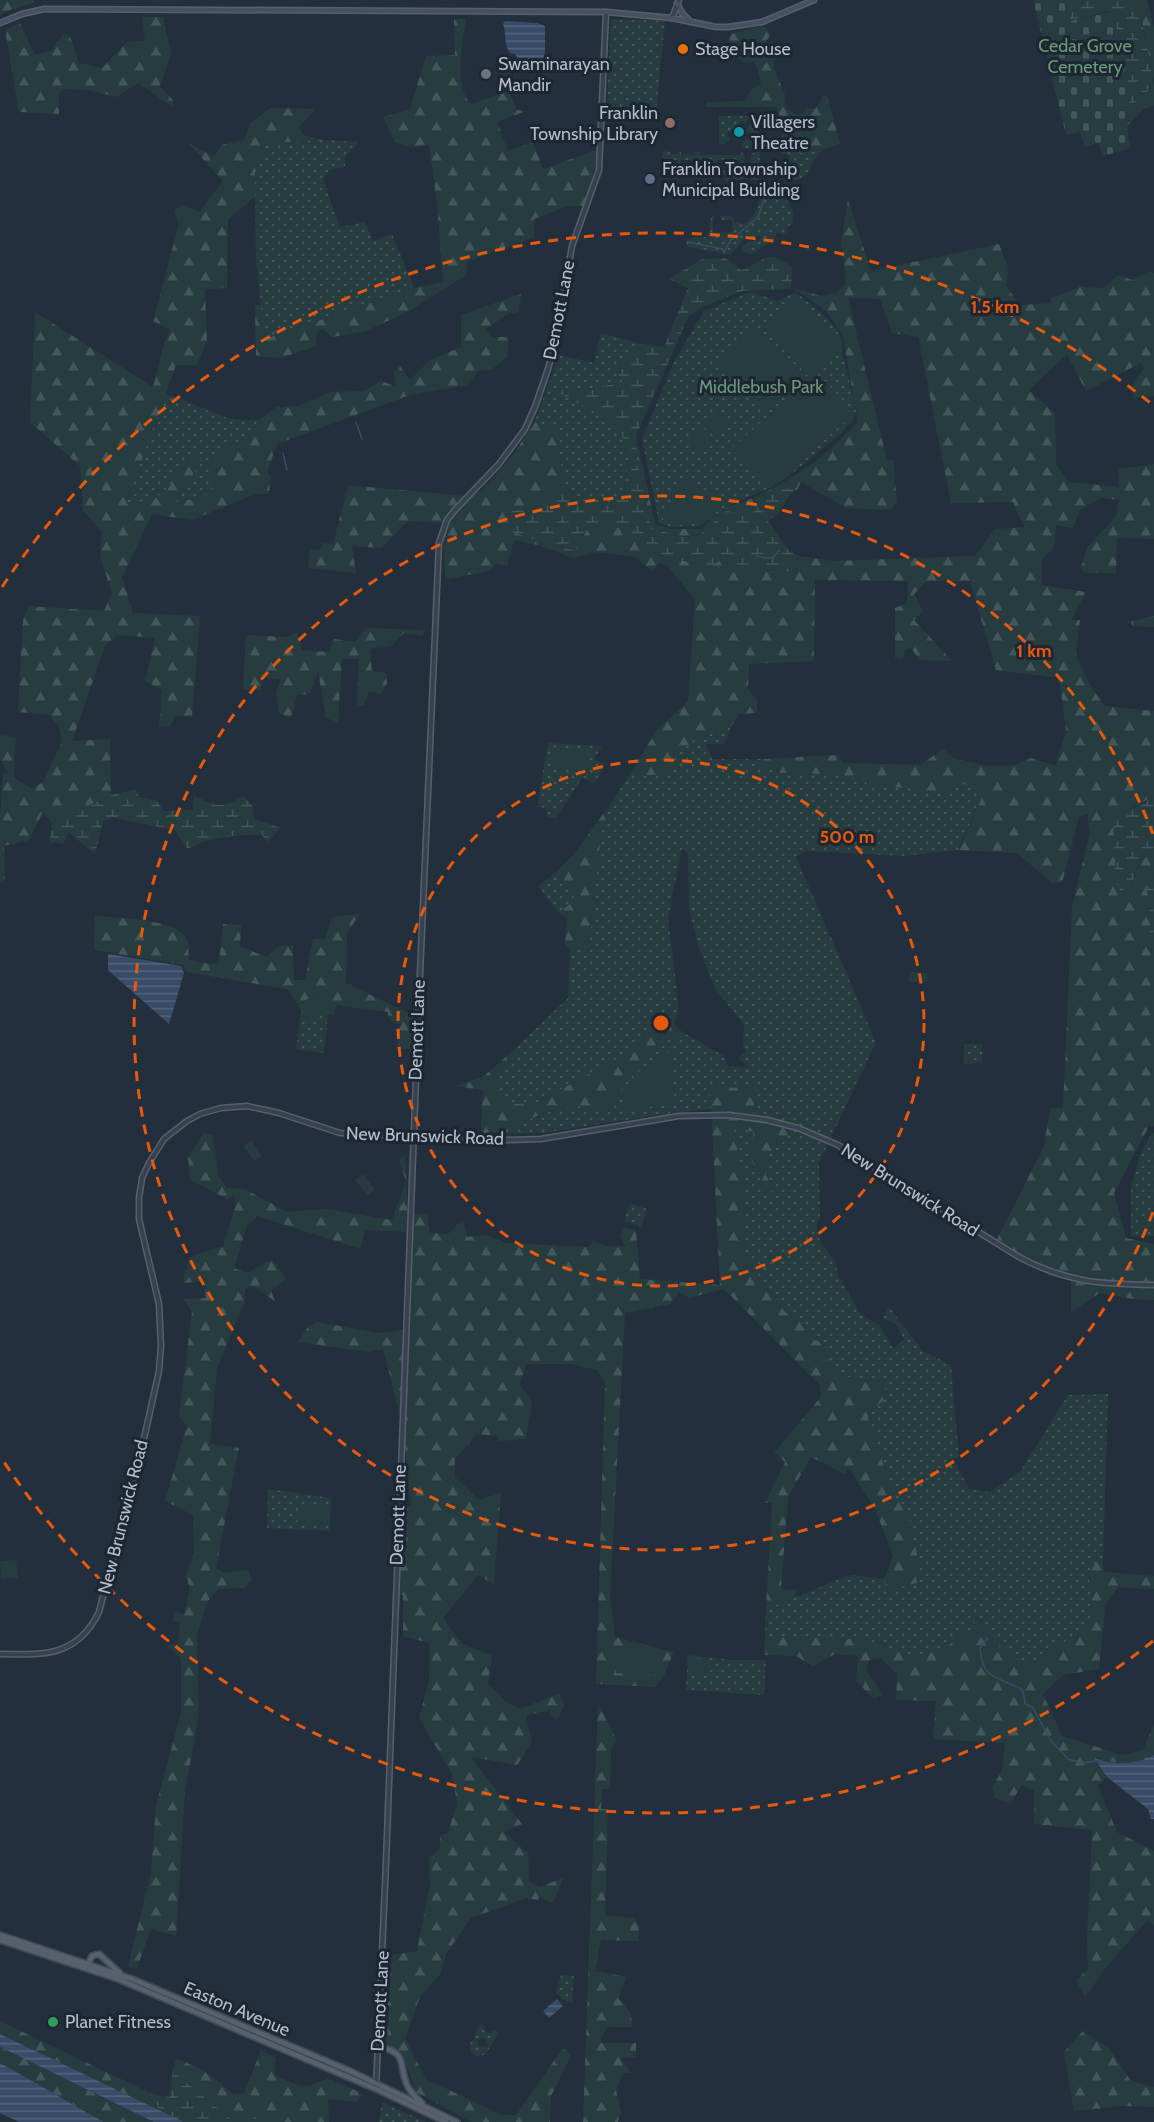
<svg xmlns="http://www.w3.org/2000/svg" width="1154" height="2122" font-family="Cabin,sans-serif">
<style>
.grass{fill:url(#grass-dots)}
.forest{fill:url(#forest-firs)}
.wetland{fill:url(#wetland-marsh)}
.cemetery{fill:url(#cemetery-stones)}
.garden{fill:#263c3f}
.water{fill:url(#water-rules)}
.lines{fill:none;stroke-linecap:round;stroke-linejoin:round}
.stream{stroke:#394c67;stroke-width:1.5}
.tertiary-casing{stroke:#565f6c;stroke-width:7}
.secondary-casing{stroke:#565f6c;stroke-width:7}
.primary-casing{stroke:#414a57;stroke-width:8}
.tertiary{stroke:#38414e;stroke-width:4}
.secondary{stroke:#465061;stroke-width:4}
.primary{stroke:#56606e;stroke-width:4.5}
.ring{fill:none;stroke:#e8590c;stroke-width:3;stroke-dasharray:10 8}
.food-dot{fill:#e8710a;stroke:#1d2633;stroke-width:2}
.worship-dot{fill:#6b7280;stroke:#1d2633;stroke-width:2}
.education-dot{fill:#8d6e63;stroke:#1d2633;stroke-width:2}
.culture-dot{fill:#0f9aa8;stroke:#1d2633;stroke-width:2}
.service-dot{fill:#5c6f8a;stroke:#1d2633;stroke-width:2}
.leisure-dot{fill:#2e9e5b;stroke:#1d2633;stroke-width:2}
.labels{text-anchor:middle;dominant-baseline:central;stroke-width:6;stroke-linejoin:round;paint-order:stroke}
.park-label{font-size:18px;fill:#6b9a76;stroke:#1d2633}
.poi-label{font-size:18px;fill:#b4bcc9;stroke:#1d2633;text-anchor:start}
.street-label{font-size:18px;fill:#b4bcc9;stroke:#1d2633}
.centre{fill:#e8590c;stroke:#1d2633;stroke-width:3}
.ring-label{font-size:18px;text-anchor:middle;font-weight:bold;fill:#e8590c;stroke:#1d2633;stroke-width:6;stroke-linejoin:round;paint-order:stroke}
</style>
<defs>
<pattern id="grass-dots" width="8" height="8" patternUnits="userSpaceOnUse" patternTransform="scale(1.5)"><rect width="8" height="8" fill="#263c3f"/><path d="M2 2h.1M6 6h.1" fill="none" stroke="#435659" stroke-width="1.8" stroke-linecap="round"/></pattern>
<pattern id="forest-firs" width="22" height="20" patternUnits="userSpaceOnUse" patternTransform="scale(1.5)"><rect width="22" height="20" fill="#263c3f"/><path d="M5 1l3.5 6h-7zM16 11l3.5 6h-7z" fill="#435659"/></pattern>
<pattern id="wetland-marsh" width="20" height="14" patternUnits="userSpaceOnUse" patternTransform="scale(1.5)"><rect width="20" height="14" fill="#263c3f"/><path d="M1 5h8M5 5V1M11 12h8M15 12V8" fill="none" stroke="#435659"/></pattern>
<pattern id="cemetery-stones" width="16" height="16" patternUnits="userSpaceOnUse" patternTransform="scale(1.5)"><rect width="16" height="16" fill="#263c3f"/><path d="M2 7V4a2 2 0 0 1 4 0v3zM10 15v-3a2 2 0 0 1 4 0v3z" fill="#435659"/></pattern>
<pattern id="water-rules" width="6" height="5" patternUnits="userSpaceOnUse" patternTransform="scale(1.5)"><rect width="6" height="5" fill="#394c67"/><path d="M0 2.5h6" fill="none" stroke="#53647b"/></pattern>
</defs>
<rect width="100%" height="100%" fill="#242f3e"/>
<path class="grass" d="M611,19L665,21L656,111L607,109Z
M719,116H749V118L745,124L742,121L727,134L730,139L725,144H719Z
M752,116L756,117L759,130L756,132H759V141L756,142V135L754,142L748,144L757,143L758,144L750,148H742L743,142L751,134L746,130L751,123Z
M323,140L359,142L345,157V167L329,170L323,179L340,227L365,222L373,241L392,234L414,288L271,337L262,331L261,305L256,260L255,166L267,143Z
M783,146L808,152L831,147C807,154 816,176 795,180L791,179L788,161L790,157L787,154H781L779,147Z
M759,150L760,151L759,172H779V167H787V180H785L784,177L761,176L759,180H751V154Z
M664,151L670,152V154H677V152H681V154L695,155L696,152H700V155H740L742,152L744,154L745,159L742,164L740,160H718L717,163H710L709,160H700V163H696L695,160H681V163H678L677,160H670L669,163L662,157V153Z
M740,168L745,170L744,179L726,182L725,175H716L715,177V171L740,170Z
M758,184L791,185C782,198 790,201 793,213C793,216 792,220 793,223L788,227L787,232L782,235L781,233H776L775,239L752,254L743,252L742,246L752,241L760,240V236L744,240L730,255L688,247L686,241L690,238L708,237V232H710V221L713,215L715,217L713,220V233L733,232L732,220H723L720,218L721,216H732L735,222H740L741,225C758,216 761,203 761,186Z
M750,292L778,301L795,292C810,304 847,328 842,351L856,411L854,419L840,434L790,475L772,487L731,504L705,523L697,526L671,527L659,523L642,439L674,362L704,311Z
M601,333L642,344L623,359V382L580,392L555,389L621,430L628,463L623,496L609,506L577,502L563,482L557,431L535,421L559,355L594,363Z
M165,393L230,419L259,420L245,439L227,446L209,466L215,487L204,497L176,502L202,460L171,484L155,499L125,505Z
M731,727L724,744H706L712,759H764V768L780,773L833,774L869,785L916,789L934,795L946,792L958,779L982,796L958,850L905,856L806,851L796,857L876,1042L819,1163L820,1219L816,1225L820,1241L836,1263L838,1276L860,1313L880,1326L893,1349L904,1339L896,1324L883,1318L889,1307L923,1351L951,1365L959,1457L953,1458L969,1489L990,1492L1020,1472L1068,1395L1108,1394L1103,1564L1097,1562L1088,1572L1094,1617L1089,1628L1026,1665L1001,1649L976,1619L971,1636L960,1633L944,1651L911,1656L858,1639L765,1636L766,1609L850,1575L884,1579L887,1590L917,1583L895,1499L868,1419L869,1412L887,1398L879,1380L862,1382L833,1371L822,1342L812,1340L799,1320L784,1311L744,1256L746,1197L733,1125L753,1132L765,1174L768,1155L795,1128L753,1118L755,1088L711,1087V1109L671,1113L542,1133L493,1134L554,1109L581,1106L599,1110L610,1105L647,1053L682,1032L724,1056L727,1066L748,1067L738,1058L746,1051L743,1046L744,1025L715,988L698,946L689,908L688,854L682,849L668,918L679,1009L659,1031L638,1038L624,1055L536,1103L513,1104L497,1088L496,1075L516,1056V1048L568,998L570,950L589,946L601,835L609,806L632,771L641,776L674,756L695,739Z
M548,743L602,746L594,759L606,765L594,783L582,778L556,818L547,817L546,808L537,807Z
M555,873L574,896L571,904L559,913L538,886Z
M316,994L328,1014L324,1053L296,1049L301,1011L298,1005Z
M964,1044H982V1063L964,1064Z
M1152,1133H1154V1236H1131V1186L1141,1152Z
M630,1203L647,1209L641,1227L624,1221Z
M268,1489L331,1498L329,1531L267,1528Z
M688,1655L732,1660H766L764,1695L686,1690Z
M561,1975L574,1976L572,2003H568L556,1993Z
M480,2024L485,2027L484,2031L491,2034L493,2031L498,2033L491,2046L486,2044V2041L483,2038L478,2040L473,2038Z
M473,2039L478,2041V2044L481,2047L485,2045L490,2047L486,2054L477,2057L471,2052L470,2044Z
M382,2102L426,2122H427H379Z"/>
<path class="forest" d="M0,0H34V3L10,10L0,15Z
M1138,0H1147L1154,29V82Z
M142,17H163L171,53L160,87L173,100V107L138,83L116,97L88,90L64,89L59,93V114L19,112L5,30L20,23L35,55L51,51L64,33L70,36L79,63L102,68L127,42L145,41Z
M454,19H466C463,42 453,86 471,104L509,91L517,110L526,111L497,122L508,151L533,141L543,169L599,149L585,206H568L534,219V237L467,262L466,275L411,310L366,331L333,337L322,329L316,333V346L280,358L256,356L255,305H261L262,331L271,337L414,288L443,282L437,202L429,145L409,147L395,142L383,117L410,109L426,56L455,55Z
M762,26L767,29L771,35L765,42L767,48L775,57L773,65L785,95L784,104L789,111L799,115L804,112L806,108L815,109L821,101L822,96L827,95L840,144C826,149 798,157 784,151L781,136L783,135L777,107H705L706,102L745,101L752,89L761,84L757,66L753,62C738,66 724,48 731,34Z
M1154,85V106L1145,108L1126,127L1127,110Z
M270,108L316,109L298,128L305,136L323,140L268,143L255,166V197L228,219L227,288L205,289L207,341L197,365H176L126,504L155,499L171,484L172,472L195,455L202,460L176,502L204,497L215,487L209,466L222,446H227L245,439L259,420L276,407L298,406L331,392L364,391L381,381L395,386L394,372L399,365L410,380L430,360L461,347V315L521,294L519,312L507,314L486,329L492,337H509L507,357L491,370L478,371L467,385L410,395L277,444L267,472L271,476L269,494H256L192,520L152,514L122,577L133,613L200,616L192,717L176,716L169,727L159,726L162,690L145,681L155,638L117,635L105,646L72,741L110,739L111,795L52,823L43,812L29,840L4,846L5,878L0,882V818L3,773H8L0,760V735L16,737L14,777L32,789L43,782L62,742L59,726L49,715L18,712L23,620L29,606L104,611L112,593L100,557L102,531L83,511L80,466L30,422L35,312L153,387C159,366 161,349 170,329L153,321L179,224L174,210L183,205L199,212L223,181L189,144L214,156L222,145L244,140L250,124Z
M848,200L871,271L999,244L1008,267L1006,286L1020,305L1051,303V298L1080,287L1103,288L1118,275L1133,280L1149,271L1154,273V396L1134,398L1130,388L1144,368L1141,363L1086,391L1067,354L1029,390L1055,413L1056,464L1069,482L1118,487L1119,469L1154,464V539L1117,538L1116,573H1085L1081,568L1087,548L1117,515L1118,500L1101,498L1080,510L1073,528L1056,525L1054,547L1042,559V585L1086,592L1071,620H1080L1076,656L1089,683L1104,706L1154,711V796L1113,818L1128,897L1141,858L1154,848V874L1146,889L1150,900V945H1154V1126H1149L1114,1193L1126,1238L1154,1244V1300L1133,1299L1100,1293L1071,1312V1279L1032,1265L995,1243L1044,1146L1050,1108H1063L1072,907L1090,832L1087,814L1079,817L1062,883H1052L1017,853L959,850L982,797L958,779L946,792L934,795L916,789L869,785L833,774L780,773L764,768V759L837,755L844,763L920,765L943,749L955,759L989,766L1015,765L1031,758L1056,766L1066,729L1059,678L996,670L970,581H927L914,594L923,611L914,620L952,661L919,660L912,649L905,650L903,659L895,658V608L907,603L908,581L815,580L814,661L749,664L748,689L757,700V713L739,714L731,727L695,739L675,756L673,773L641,776L632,771L656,731L688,701L695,600L667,565L659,563L653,572L635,557L597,552L573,558L538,545L514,540L507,566L496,564L489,571L448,579L445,576L443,523L408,521L381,548L352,546L356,573L308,568L310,550L321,549L323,543L333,544L348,485L465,496L481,491L513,455L535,421L557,431L563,482L541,508L510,511L498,527L561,548L577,550L588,527L599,521L630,531L649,555L655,560L664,556L710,567L719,561L770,570L796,571L798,556L833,561L975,556L995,529L1024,527L1013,502L951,503L918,337L892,333L880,299L848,298L887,460H893L897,501L891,510L846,508L801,482L797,490L767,494L751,515H721C692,544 688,538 651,529L643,481L637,465L636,435L655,524L670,529H701L726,506C745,507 801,473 817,460C832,449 845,434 858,422L843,337L826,311L793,288L821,296L836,293L846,283L841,241Z
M365,628L424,630L423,636L404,633L391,646L370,649L372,671L386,673L387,683L381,694L369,691L364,705H357L359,659H342L338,722L326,718L318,671L310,694L297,695L291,718L279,713L276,693L281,679L262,678L261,690L243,689L246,635L287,637L298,632L302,650L328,652L334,639L356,642Z
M609,806L601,835L589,947L570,950L565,945L567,918L559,913L570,904L574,896L555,873L574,854Z
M360,914L347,933L346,983L414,1016L413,1049H397L400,1024L393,1023L388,1017V1012L337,1005L333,1015L328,1014L316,994L298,1005L287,989L186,972L183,965L94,950L95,916C116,918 179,918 188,941C189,946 188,954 189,960L212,964L219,963L223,924L241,925L240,946L266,957L279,946H293L294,980H305L313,939H325L332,917Z
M679,1009L674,1024L682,1032L647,1053L610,1105L599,1110L581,1106L554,1109L493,1134L481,1133L483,1090L454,1086L484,1076L516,1048V1056L496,1075L497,1088L513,1104L536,1103L624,1055L638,1038L659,1031Z
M710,1087L755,1088L753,1118L796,1128L768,1155L765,1174L775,1189L767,1194L750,1156L753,1132L733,1125L746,1197L744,1256L784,1311L799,1320L812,1340L822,1342L833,1371L862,1382L879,1380L885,1387L887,1398L869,1412L868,1419L895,1499L907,1509L917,1554V1583L887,1590L884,1579L893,1556L875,1509L849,1468L844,1474L811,1457L788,1497L781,1589L796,1590V1597L766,1609L772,1503H765L785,1462L774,1453L821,1397L820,1385L724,1289L689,1298L679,1292L670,1304L625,1313L610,1595L615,1637L674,1652L663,1678L655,1687L596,1684L605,1382L597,1370L571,1364H526L520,1385L532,1401L526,1439L498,1441V1436L477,1434L455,1459V1477L479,1500L501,1493L494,1584L478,1575L443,1618L461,1643L492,1656L488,1683L506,1702L520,1709L560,1693L564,1706L557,1720L550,1714L551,1709L526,1716L532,1743L517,1765L471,1757L522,1824L504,1832L528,1853L529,1882L541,1887L564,1877L553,1903L539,1897L538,1900L527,1898L471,1918L446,1954L441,1973L420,1997L405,2038L426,2079L502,2115H516L563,2048L571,2055L551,2096L550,2122H471L416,2092L402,2052L381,2045L386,1956L417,1951L430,1885L429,1858L440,1848V1836L448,1833L457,1803L452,1774L419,1718L429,1680L430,1643L403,1636V1595L393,1594L397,1506H411L403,1427L383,1349L368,1352L298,1342L308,1327L317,1322L378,1333L405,1330L407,1232L365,1230L361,1249L257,1216L247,1225L234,1268L247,1273L272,1259L286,1279L271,1291L275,1301L252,1286L245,1289V1300L217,1369L210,1444L239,1448L216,1568L224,1573L248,1570L252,1580L245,1588L219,1589L207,1602L197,1635L199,1713L185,1792L176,1936L151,1929L137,1968L128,1967L151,1872L156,1806L181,1712V1658L167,1646L178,1643L180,1622L173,1621L175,1612L184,1614L190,1588L186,1576L194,1552L193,1515L165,1501L187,1425L179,1417L192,1311L183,1299L206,1298L203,1281L184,1283V1273L190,1257L223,1246L236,1205L235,1196L227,1199L190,1180L188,1157L204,1133L213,1135L218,1176L227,1188L245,1189L287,1212L326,1209L392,1220L406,1181L399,1160L405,1155L408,1214H427L430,1233L448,1234L463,1219L467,1237L488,1235L505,1243L589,1247L593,1241L607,1246H625L620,1235L624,1228L636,1230L640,1279L720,1285Z
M1097,1561L1103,1564L1104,1572L1154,1576V1589L1118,1587L1106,1603L1099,1669L1063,1675L1043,1694L1062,1736L1122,1755L1143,1750L1154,1724V1755C1136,1766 1115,1763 1095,1759L1107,1777L1098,1786L1117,1832L1154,1851V1925L1147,1921L1107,1966L1085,1997L1076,1981L1088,1969L1087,1940L1092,1830L1034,1824V1790L1022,1785L1010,1804L995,1798L992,1787L1002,1771L1005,1743L933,1739L936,1701L896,1700L897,1675L881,1658L869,1660L866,1670L883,1695L874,1699L856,1681L858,1656L835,1654L813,1666L796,1656L764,1655L765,1636L858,1639L911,1656L944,1651L960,1633L971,1636L976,1619L1001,1649L1027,1665L1089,1627L1094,1617L1088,1572Z
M598,1703L617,1740L611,1750L610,1789H602L601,1809H608L605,1915L634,1918L639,1925L638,1941L601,1940L595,1971L627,1977L618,1998L631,2014L632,2027H607L601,2038V2043H636V2057L620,2058L631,2073H623L616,2090L621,2112L618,2122H583Z
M0,2021L152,2094L159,2110L0,2034Z
M1083,2031L1109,2048L1131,2081L1154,2087V2107L1122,2106L1074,2111L1064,2052Z
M0,2047L154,2122H104L0,2063Z
M261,2050L276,2058L274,2075C298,2085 302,2092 327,2078L362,2093L357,2102L328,2099L329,2122H263L259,2119L234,2122L173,2071L176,2059C198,2066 216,2077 232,2094L244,2093Z"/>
<path class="wetland" d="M1065,0H1138L1154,85L1127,110L1131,96L1113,11H1107L1071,21Z
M775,257L792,266L791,289L742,291L702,307L688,317L636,436L637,465L643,481L651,529L685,537L699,535L726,511L751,515L767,494L777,487L797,490L790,494L780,511L768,521L789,551L798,556L796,572L756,568L719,561L710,567L664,556L655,560L649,555L630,531L599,522L588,527L577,550L561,548L497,527L510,511L541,508L563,482L577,502L609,506L623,496L628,463L621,430L553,389L580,392L622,382L617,372L623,359L642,344L664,347L688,288L669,279L702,259L725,258L742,270L765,258Z
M1154,616V627L1134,626L1128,622Z
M136,789L139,797L156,800L164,811L193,810L194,795C215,807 222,809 243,796L252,805L254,819L281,828L267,842L262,835C238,834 208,838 187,849L175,830L114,818L103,821L95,854L69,833L63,844L55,842L49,843L52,823L111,795Z
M1154,796V848L1140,858L1128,897L1123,898L1116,881L1113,818L1144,803Z
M1154,874V945H1150V900L1146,889Z
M173,2071L234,2122L259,2119L263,2122H184L159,2110L152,2094L169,2097Z"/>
<path class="cemetery" d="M1033,0H1065L1071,21L1113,11L1131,96C1124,114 1127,129 1131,148L1103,156L1098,143L1085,147L1080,132L1066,135Z"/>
<path class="garden" d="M794,296L842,344L815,371L855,413L772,486L733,448L809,377L762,328Z
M753,330L801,380L768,412L720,363Z
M716,413L728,424L716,436L705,424Z
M704,428L714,438L700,451L690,441Z
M681,479L723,500C714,527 684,528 662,522Z
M554,747L588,752L585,772L551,767Z
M909,972L928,973L927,982H909Z
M316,995L325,1010L308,1020L299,1005Z
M672,1051L675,1104L623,1110C626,1073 641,1068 672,1051Z
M251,1140L262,1156L254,1161L243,1146Z
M363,1174L375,1189L368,1196L355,1180Z
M1144,1216L1153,1219L1154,1227L1151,1231L1139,1234L1138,1220Z
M299,1505H329L327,1524L297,1521Z
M16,1560L18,1578L1,1579L0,1561Z
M618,1651L657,1654L655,1676L616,1673Z
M692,1656L694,1658L707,1659L708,1666L703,1674H690L689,1657Z"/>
<path class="water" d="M505,21L537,23L545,26V53L542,62L519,70H516L520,61L515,54L510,53C503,44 507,34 503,24Z
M108,954L181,966L184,973L169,1024L108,970Z
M1154,1755V1819H1151L1148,1809L1107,1777L1094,1758C1113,1765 1136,1765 1154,1755Z
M557,1999L563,2006L549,2018L543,2011Z
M0,2034L184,2122H154L0,2047Z
M0,2063C35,2082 69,2103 104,2122H19L0,2113Z"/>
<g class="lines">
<path class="stream" d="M688,242L723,249L724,253L730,241L758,217L765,197
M356,422L362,439
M283,453L287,470
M756,556C767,558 772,561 779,551
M988,1638L980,1648C982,1673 989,1675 1010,1684C1015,1686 1019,1686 1022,1690C1025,1694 1024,1699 1025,1704L1033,1708L1051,1741L1068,1759L1082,1763L1096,1761"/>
<g class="tertiary-casing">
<path id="tertiary" d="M672,18L679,0
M0,1654C44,1655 77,1657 99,1612L145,1434L159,1371L161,1346L159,1304L139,1219V1198L142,1178L149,1163L164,1139L187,1121L200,1114L221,1108L247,1106L279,1113L340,1133L506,1140L541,1139L679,1116L729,1115L767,1120L798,1128L838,1145L1019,1257C1068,1283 1101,1284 1154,1285
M376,2089L386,1862L420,974L439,543L447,520L455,510L499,464L525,429L535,407L548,369L554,348L572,246L599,170L606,12"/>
</g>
<g class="secondary-casing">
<path id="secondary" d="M677,3L682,13L690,21
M0,23L22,14L44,9L606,12L672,18L716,27H728L762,22L814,0"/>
</g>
<g class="primary-casing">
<path id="primary" d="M0,1935L132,1979L350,2071L457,2122
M0,1940L118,1979L376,2089L446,2122
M88,1964L92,1956L99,1954L120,1973
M378,2047C409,2052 398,2064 407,2085C410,2092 416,2097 422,2103"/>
</g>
<use href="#tertiary" class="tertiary"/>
<use href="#secondary" class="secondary"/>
<use href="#primary" class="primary"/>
</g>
<g class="ring">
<circle cx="661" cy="1023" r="263"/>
<path d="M1153 1212A527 527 0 1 1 1153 834"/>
<path d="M1153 1641A790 790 0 0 1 2 1459M2 587A790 790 0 0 1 1153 405"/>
</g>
<circle class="food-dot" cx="683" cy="49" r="6"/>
<circle class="worship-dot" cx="486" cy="74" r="6"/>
<circle class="education-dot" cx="670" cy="123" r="6"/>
<circle class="culture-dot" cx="739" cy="132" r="6"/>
<circle class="service-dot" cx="650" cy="179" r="6"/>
<circle class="leisure-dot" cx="53" cy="2022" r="6"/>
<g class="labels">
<g class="park-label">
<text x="1085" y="46">Cedar Grove<tspan x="1085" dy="21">Cemetery</tspan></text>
<text x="761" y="387">Middlebush Park</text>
</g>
<g class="poi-label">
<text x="695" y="49">Stage House</text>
<text x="498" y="64">Swaminarayan<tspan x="498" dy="21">Mandir</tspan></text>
<text x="658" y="113" text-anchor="end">Franklin<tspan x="658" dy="21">Township Library</tspan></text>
<text x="751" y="122">Villagers<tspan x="751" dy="21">Theatre</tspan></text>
<text x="662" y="169">Franklin Township<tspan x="662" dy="21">Municipal Building</tspan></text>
<text x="65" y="2022">Planet Fitness</text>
</g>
<g class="street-label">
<text transform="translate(559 310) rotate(-79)">Demott Lane</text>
<text transform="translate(417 1030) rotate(-88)">Demott Lane</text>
<text transform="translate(425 1136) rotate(2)">New Brunswick Road</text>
<text transform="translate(910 1190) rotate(32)">New Brunswick Road</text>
<text transform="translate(398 1515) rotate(-88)">Demott Lane</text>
<text transform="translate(123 1517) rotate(-76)">New Brunswick Road</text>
<text transform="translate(380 2001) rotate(-87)">Demott Lane</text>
<text transform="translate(237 2009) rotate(23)">Easton Avenue</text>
</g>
</g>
<circle cx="661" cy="1023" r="9" class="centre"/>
<g class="ring-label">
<text x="995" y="313">1.5 km</text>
<text x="1034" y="657">1 km</text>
<text x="847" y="843">500 m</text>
</g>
</svg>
